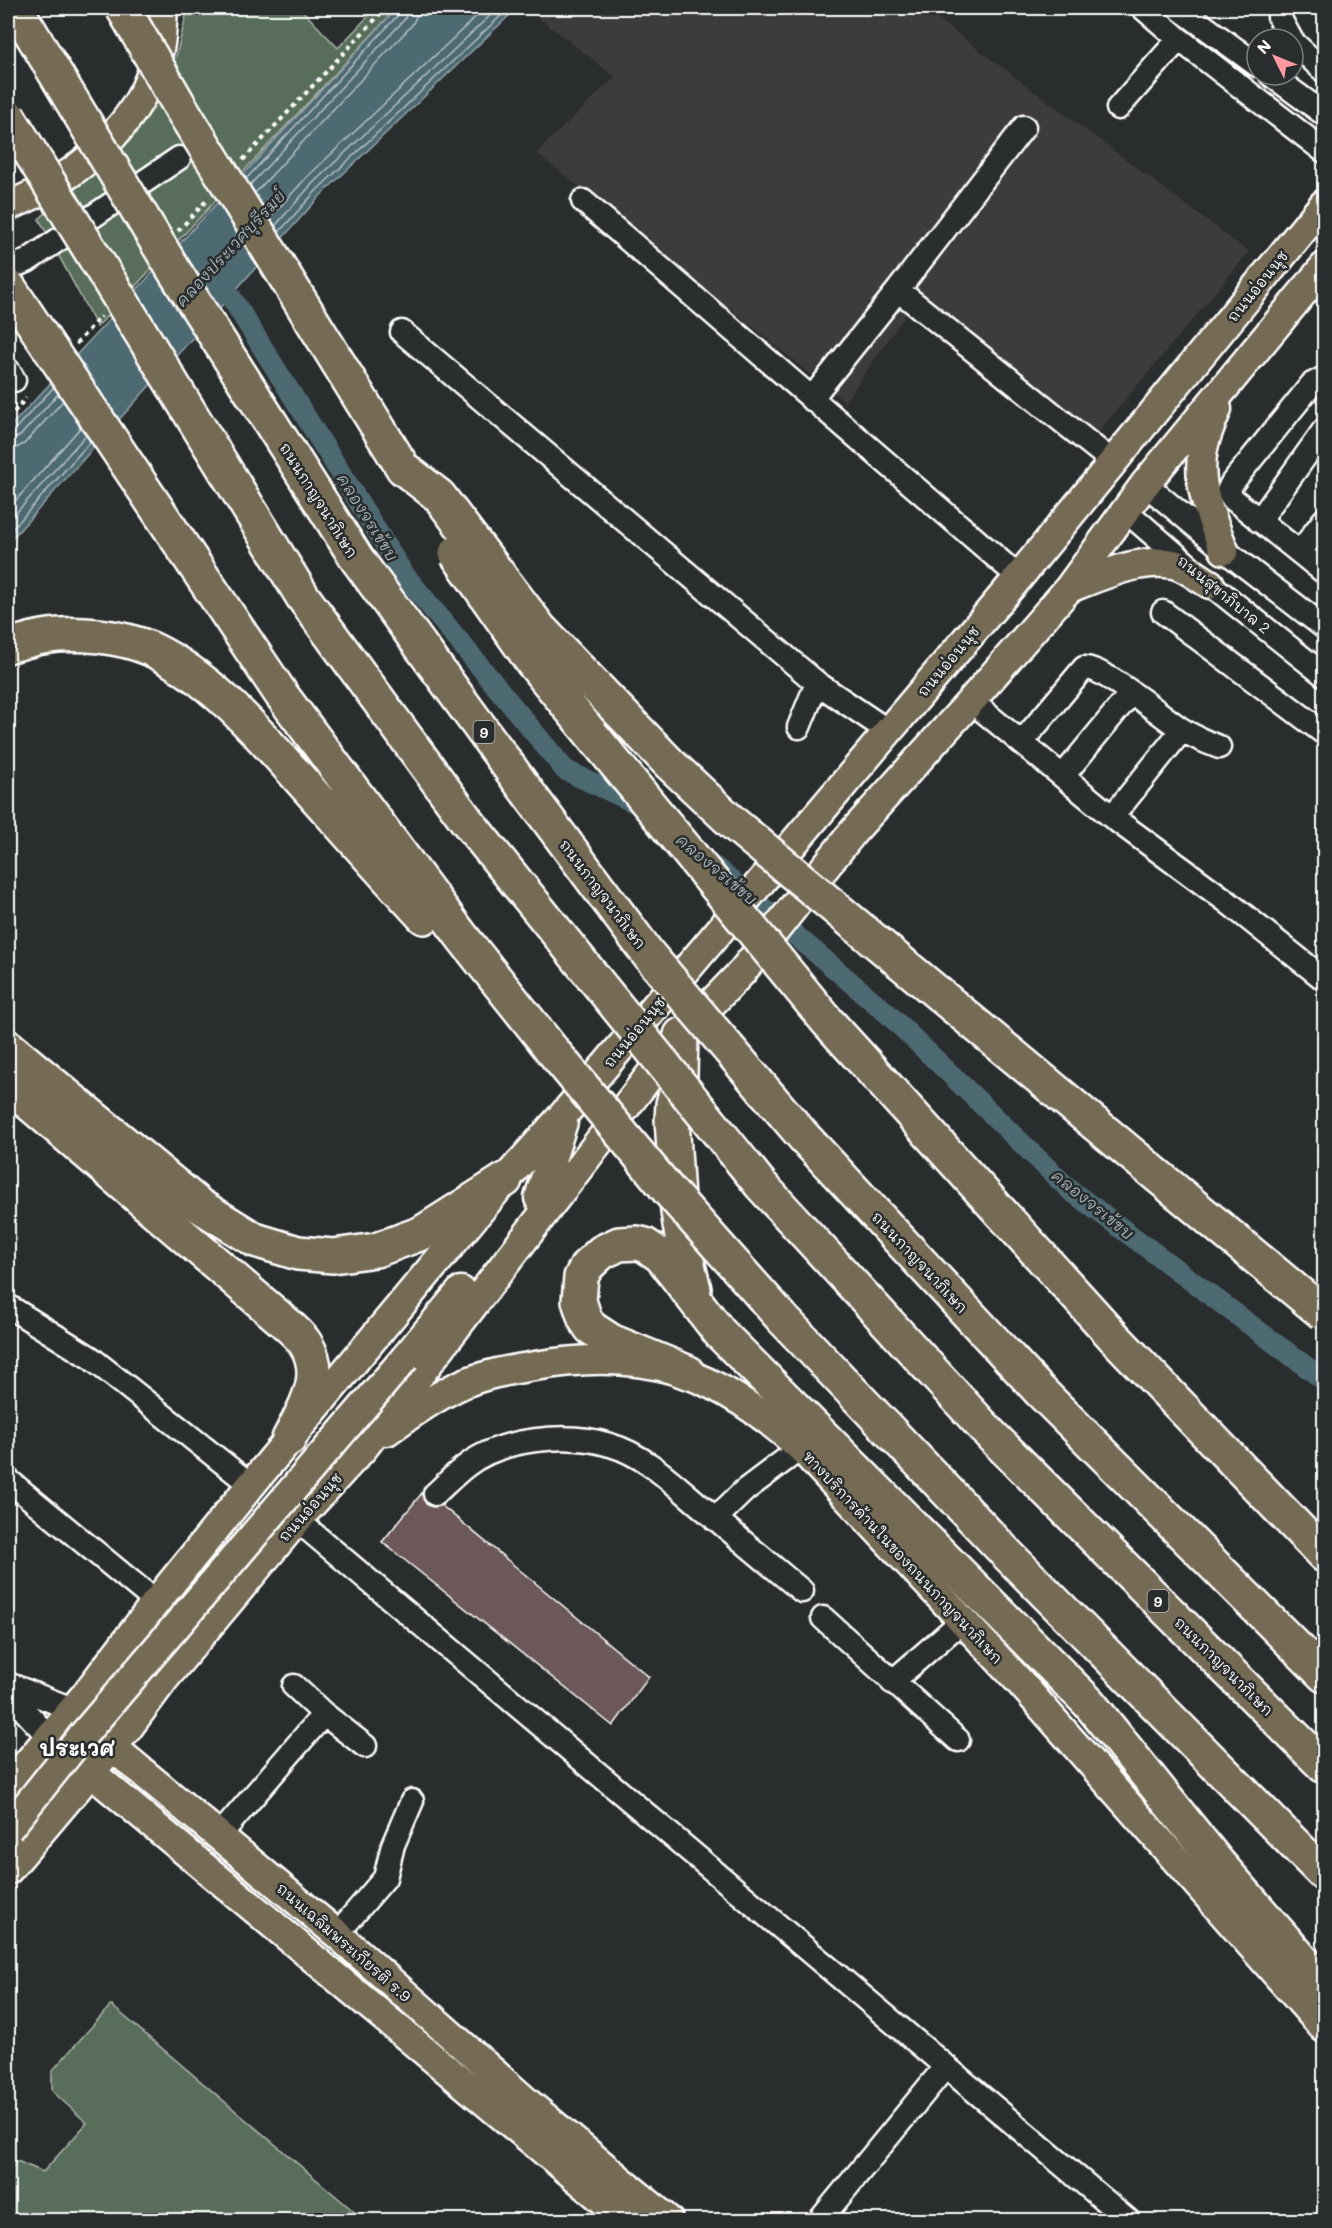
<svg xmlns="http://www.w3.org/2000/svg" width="1332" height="2228" font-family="Mali,'Playpen Sans Thai',sans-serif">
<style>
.built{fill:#3e3a3b}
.green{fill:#586e5a;stroke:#acb6ac;stroke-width:1.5}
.water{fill:#4d6972;stroke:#94a5aa;stroke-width:1.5}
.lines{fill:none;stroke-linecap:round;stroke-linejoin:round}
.shore{stroke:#b8c3c7;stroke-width:1.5}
.canal{stroke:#4d6972;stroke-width:21}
.building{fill:#6c5959;stroke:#fff;stroke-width:1.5}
.minor-casing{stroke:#fff;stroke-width:27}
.major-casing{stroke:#fff;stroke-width:33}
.highway-casing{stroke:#fff;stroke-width:38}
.path{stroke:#fff;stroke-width:4;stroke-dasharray:4.5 4.5;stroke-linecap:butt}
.minor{stroke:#2a2d2e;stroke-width:22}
.major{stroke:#746b52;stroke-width:28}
.highway{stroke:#746b52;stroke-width:33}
.major-bridge-casing{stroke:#fff;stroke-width:33;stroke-linecap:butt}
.highway-bridge-casing{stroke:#fff;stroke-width:38;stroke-linecap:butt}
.major-bridge{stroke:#746b52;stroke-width:28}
.highway-bridge{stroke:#746b52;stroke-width:33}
.labels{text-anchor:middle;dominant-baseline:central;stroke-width:5;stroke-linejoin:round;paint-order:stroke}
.shield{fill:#2a2d2e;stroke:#bfc0c0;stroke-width:1.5}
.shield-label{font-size:14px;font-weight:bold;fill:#fff}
.street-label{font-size:15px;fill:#fff;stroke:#2a2d2e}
.water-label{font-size:16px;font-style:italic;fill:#a6b4b8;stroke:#2a2d2e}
.district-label{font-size:21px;font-weight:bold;fill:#fff;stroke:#2a2d2e}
</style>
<rect width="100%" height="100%" fill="#2a2d2e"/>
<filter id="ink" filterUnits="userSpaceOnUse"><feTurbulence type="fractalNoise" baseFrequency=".0167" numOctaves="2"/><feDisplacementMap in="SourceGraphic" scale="12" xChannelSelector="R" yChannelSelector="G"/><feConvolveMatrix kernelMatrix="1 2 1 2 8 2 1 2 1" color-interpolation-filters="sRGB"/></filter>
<g filter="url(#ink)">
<path class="built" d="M534,8H923L1249,252L1080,454L906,314L845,402L591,196L536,153L615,77L530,11Z"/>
<path class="green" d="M188,8H300L338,48L376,8H397L97,327L39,219L130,140L176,56Z
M111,2005L364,2220H8V2172L17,2161L43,2172L87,2123L52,2091V2071Z"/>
<path class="water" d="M397,8H517L322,194L8,543V429Z"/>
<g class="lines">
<path class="shore" d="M246,179L399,14L401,8
M250,185L405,19L408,8
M255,193L412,25L416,17L418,8
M270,218L306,178L485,8
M275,226L312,184L498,8
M279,232L317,190L509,8
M8,432L14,430L54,387
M8,440L20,436L58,394
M8,449L16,448L24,444L63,401
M8,509L81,427
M8,522L86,435
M8,534L90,442"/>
<path class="canal" d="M216,273L403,573L565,770L646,808
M715,867L887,1013L1070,1190L1324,1380"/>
</g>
<path class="building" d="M422,1493L426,1504L432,1507L441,1505L649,1677L613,1726L382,1542Z"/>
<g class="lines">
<g class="minor-casing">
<path id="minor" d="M1143,8L1179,39L1324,151
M1179,8L1257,65
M1283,8L1279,17L1291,39
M1293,42L1324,71
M1271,75L1324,114
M1118,108L1179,39
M583,201L1019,577
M8,268L27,261L179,158
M898,290L1024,127
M402,332L817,683L888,731
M8,370L14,380
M1324,378L1312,384L1232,483L1228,491L1233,499L1324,572
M811,399L898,290L1113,462
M1145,484L1224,550L1324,627
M1126,511L1210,584L1324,675
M1259,521L1324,430
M1300,552L1324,520
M1163,612L1324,733
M971,701L1112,817L1225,900L1324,979
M799,727L817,683
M1022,742L1084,668C1102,666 1163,717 1181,729C1193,737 1206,742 1219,747
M1063,776L1131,693
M1112,817L1182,730
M8,1306L91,1358L251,1485
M8,1480L156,1602
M435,1494C445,1485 455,1474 466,1466C501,1438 568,1432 610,1445C646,1455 676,1486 704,1509C737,1537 770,1564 802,1591
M715,1519L745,1490L801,1448
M297,1520L1128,2220
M823,1618L958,1740
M892,1682L962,1621
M8,1684L62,1705L70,1712
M294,1686L324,1714L365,1746
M8,1693L49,1737
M219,1836L324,1714
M337,1934L385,1878L393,1845L412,1801
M820,2220L946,2066"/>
</g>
<g class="major-casing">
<path id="major" d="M8,206C76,179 143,125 159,49C162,36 162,21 163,8
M1217,409C1212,422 1205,436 1203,449C1196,484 1211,518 1224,550
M1069,588C1101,576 1138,558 1173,564C1185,566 1199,578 1210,584
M539,1198L563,1122
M405,1358L461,1291
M387,1431C409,1415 432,1399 456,1387C480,1375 509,1370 535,1366C646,1346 718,1372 801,1448L1019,1681L1324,2028
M99,1736L337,1934L529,2104L668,2220
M76,1760L627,2220
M8,1786L86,1694L156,1602L251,1485L505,1180L565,1113L1019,577L1324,204
M8,1870L128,1728L165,1678L297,1520L364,1447L681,1035L742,972L853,832L971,701L1069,588L1145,484L1324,267"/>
</g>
<g class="highway-casing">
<path id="highway" d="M249,218L403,468
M8,286L281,694L463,938L552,1050
M8,646C19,643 31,639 43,637C75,631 121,636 151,649C210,677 255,729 298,777C340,824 381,871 424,917
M681,1035L680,1076L673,1104L672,1119L678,1212L684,1249L694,1289
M8,1047L200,1206L255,1240L298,1253L333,1256L376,1250L422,1233L505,1180
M8,1085L289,1326C294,1331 301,1337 305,1343C327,1376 304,1409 289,1439
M782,1318L1007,1554L1324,1874
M1114,1337L1324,1555
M687,1372L611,1341L591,1328L585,1319L579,1301L581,1277L587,1266L602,1252L619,1244L637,1243L645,1245L661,1256L720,1333L1089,1703L1217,1862L1324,1985
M1040,1391L1324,1675
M992,1436L1324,1766"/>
</g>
<path class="path" d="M243,160L386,8
M178,231L208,199
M76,344L101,316
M8,419L26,398"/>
<use href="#minor" class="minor"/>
<use href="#major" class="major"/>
<use href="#highway" class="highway"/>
<g class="major-bridge-casing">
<path id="major-bridge" d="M8,1829L83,1735L405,1358"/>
</g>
<g class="highway-bridge-casing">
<path id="highway-bridge" d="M16,8L175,272L357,559L520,782L648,954L803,1136L1040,1391
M123,8L181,108L249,218
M8,116L303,597L467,821L761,1185L992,1436
M403,468L439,496L540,629L670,764L733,823L1324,1314
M456,553L533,663L827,1021L1114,1337
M552,1050L669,1191L782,1318"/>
</g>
<use href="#major-bridge" class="major-bridge"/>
<use href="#highway-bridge" class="highway-bridge"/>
</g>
</g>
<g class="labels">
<g class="shield">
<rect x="473.5" y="721" width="21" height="22" rx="4.5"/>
<rect x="1147.5" y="1590" width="21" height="22" rx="4.5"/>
</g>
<g class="shield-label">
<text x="484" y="732">9</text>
<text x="1158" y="1601">9</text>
</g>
<g class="street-label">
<text transform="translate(1257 286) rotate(-51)">ถนนอ่อนนุช</text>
<text transform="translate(319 500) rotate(58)">ถนนกาญจนาภิเษก</text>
<text transform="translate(1224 594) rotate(39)">ถนนสุขาภิบาล 2</text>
<text transform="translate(948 661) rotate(-50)">ถนนอ่อนนุช</text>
<text transform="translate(603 894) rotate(53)">ถนนกาญจนาภิเษก</text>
<text transform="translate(634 1032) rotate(-50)">ถนนอ่อนนุช</text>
<text transform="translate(920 1262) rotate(47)">ถนนกาญจนาภิเษก</text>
<text transform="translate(310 1507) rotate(-48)">ถนนอ่อนนุช</text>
<text transform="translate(903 1557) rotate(47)">ทางบริการด้านในของถนนกาญจนาภิเษก</text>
<text transform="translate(1224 1666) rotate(45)">ถนนกาญจนาภิเษก</text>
<text transform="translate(344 1942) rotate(41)">ถนนเฉลิมพระเกียรติ ร.9</text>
</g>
<g class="water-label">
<text transform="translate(230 248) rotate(-47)">คลองประเวศบุรีรมย์</text>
<text transform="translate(368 517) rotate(58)">คลองจรเข้ขบ</text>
<text transform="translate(717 869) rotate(40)">คลองจรเข้ขบ</text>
<text transform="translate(1093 1204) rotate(39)">คลองจรเข้ขบ</text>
</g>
<g class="district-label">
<text x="77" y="1747">ประเวศ</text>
</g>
</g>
<rect width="1332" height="2228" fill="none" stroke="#2a2d2e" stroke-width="30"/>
<rect x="15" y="15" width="1302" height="2198" fill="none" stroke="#fff" stroke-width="2" filter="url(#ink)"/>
<g transform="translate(1275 57) rotate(313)"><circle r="28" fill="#2a2d2e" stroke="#7f8182" stroke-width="1.5"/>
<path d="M0-4.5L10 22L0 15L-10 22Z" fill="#ff9aa2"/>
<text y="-9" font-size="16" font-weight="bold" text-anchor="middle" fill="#ffffff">N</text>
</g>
</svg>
